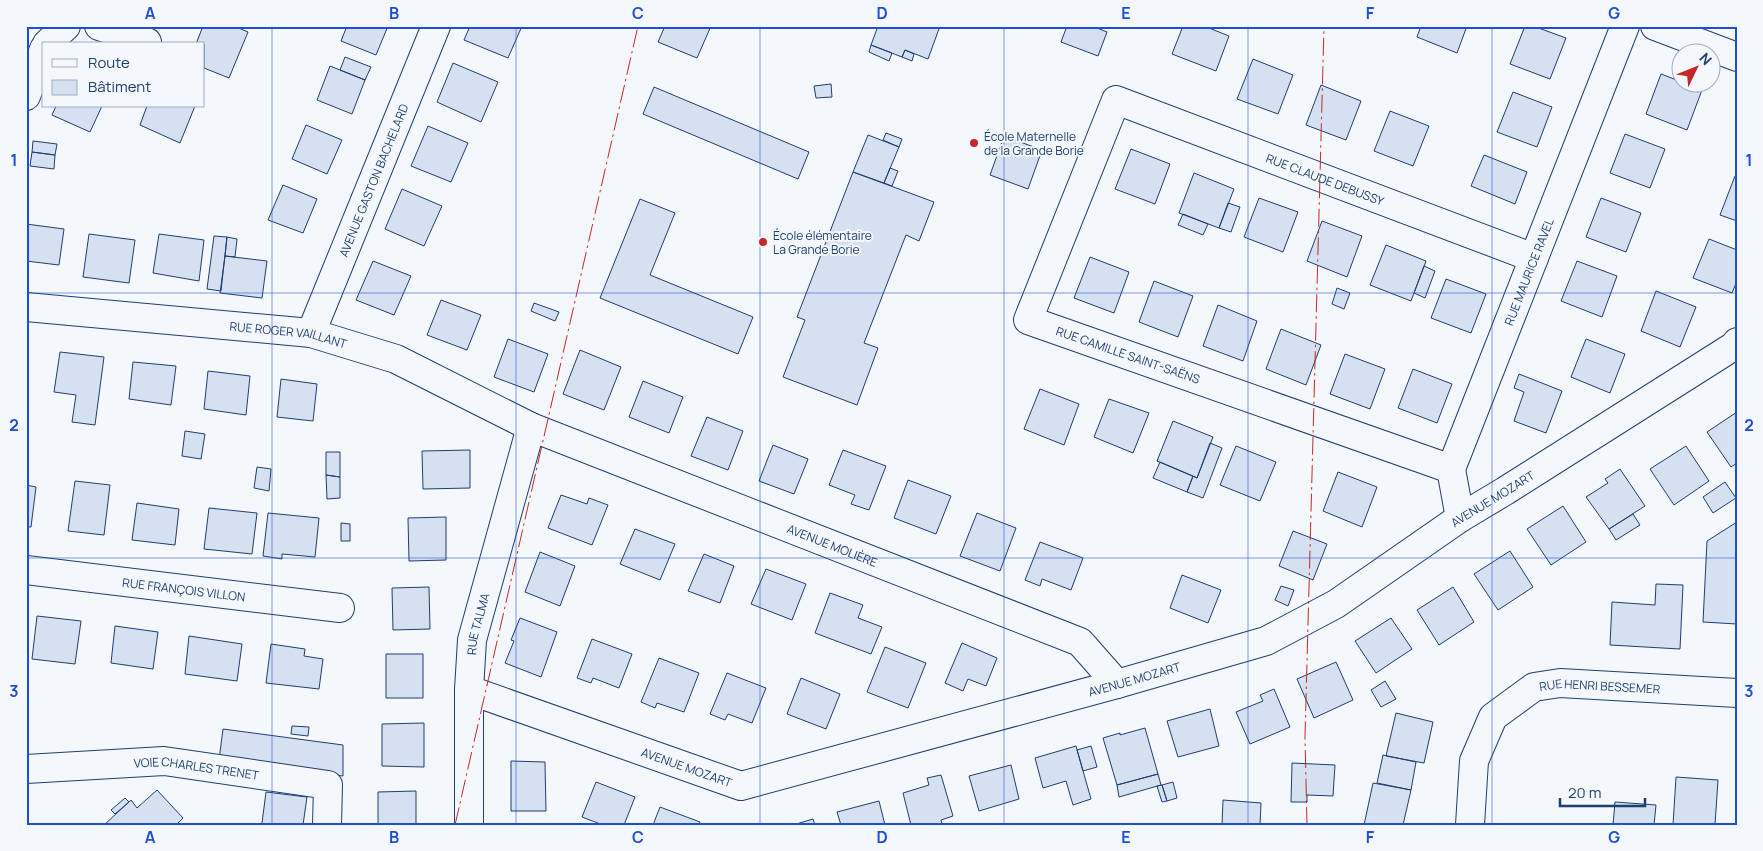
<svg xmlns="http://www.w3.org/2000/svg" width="1763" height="851" font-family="Manrope,sans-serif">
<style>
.building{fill:#d5e0f0;stroke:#1d3f73}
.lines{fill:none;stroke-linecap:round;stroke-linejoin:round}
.minor-casing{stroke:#1d3f73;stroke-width:30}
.minor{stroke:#f4f7fb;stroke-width:28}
.power{stroke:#c62828;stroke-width:1;stroke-dasharray:18 4 2.5 4;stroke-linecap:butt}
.grid{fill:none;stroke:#1d4ed8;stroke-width:1;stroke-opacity:0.55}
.poi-dot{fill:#c62828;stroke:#f4f7fb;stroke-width:2}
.labels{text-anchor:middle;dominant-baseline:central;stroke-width:4;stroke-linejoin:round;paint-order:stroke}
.poi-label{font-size:12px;fill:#1d3f73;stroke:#f4f7fb;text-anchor:start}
.street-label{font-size:12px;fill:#1d3f73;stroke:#f4f7fb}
.neatline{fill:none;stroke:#1d4ed8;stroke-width:2}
.grid-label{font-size:16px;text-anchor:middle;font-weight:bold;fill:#1d4ed8}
</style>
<rect width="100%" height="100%" fill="#f4f7fb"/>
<path class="building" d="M203,26H234L248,32L229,78L204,68V44H196Z
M347,26H388L376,55L341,41Z
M470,26L476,28L477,26H522L508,58L464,40Z
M665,26H711L697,58L658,42Z
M878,26H940L928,59L905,50L902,57L871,45Z
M1067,26H1092L1107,32L1098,56L1061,42Z
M1183,26H1204L1229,36L1216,71L1172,54Z
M1421,26H1467L1457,53L1417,37Z
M1525,26H1533L1566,38L1550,79L1510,64Z
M871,45L892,53L889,61L869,52Z
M905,50L914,54L912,61L902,57Z
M345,57L371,67L365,80L340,70Z
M1253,59L1293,75L1278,114L1237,99Z
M453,63L498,82L481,122L437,102Z
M330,66L365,80L352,114L317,100Z
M1661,74L1702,90L1687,130L1646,114Z
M831,84L832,97L816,98L814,86Z
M1321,85L1361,101L1346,140L1306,125Z
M654,87L809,152L798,179L643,114Z
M1513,92L1552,107L1537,147L1497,132Z
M56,106H102L90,132L52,115Z
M147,106H195L180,143L140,125Z
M1390,111L1429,126L1413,166L1374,151Z
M306,125L342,140L327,174L292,159Z
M428,126L468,143L451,182L411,166Z
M886,133L902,139L899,147L883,140Z
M1625,134L1665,149L1650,188L1610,173Z
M868,135L899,147L884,183L853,172Z
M1004,136L1042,150L1028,189L990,175Z
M33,141L57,144L55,155L32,152Z
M1131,149L1170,164L1155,204L1115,189Z
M32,152L55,155L54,169L30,166Z
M1484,155L1527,172L1515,204L1471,186Z
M890,168L898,171L892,186L884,183Z
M853,172L934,202L919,241L906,235L864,343L878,348L857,405L783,377L805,320L797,317Z
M1194,173L1234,189L1219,228L1179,213Z
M1735,176H1737V221L1720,215Z
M283,185L317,199L303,233L268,220Z
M402,189L442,206L424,246L385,229Z
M1259,198L1298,212L1283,252L1244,237Z
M1601,198L1641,213L1626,252L1586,237Z
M640,199L675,213L650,275L753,317L738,354L600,298Z
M1228,203L1240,207L1231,232L1219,228Z
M1183,214L1208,224L1203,235L1178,225Z
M1322,221L1362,236L1347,277L1307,261Z
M26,224L64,229L59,265L26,261Z
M89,234L135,240L129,283L83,277Z
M159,234L204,240L199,281L153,273Z
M214,236L227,237L221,291L207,289Z
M227,237L237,239L235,257L225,256Z
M1709,239L1737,250V281L1732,293L1693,278Z
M1386,245L1426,261L1411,301L1370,285Z
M225,256L267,261L262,298L220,293Z
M1090,257L1129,272L1114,313L1074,298Z
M373,261L411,276L394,315L356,300Z
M1577,261L1617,276L1602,317L1561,301Z
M1424,266L1435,271L1425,298L1414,293Z
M1446,279L1486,294L1471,333L1431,318Z
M1154,281L1193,296L1178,337L1139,322Z
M1337,288L1350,293L1344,309L1332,304Z
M1656,291L1696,307L1680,347L1641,331Z
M441,300L481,315L467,350L427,335Z
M534,303L559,312L555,321L531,311Z
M1218,305L1257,321L1243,361L1203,346Z
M1281,329L1321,345L1306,385L1266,369Z
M508,339L548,354L534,392L494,377Z
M1586,339L1625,354L1610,393L1571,377Z
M580,350L621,367L604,410L563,394Z
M60,352L104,357L95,425L72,422L76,395L54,392Z
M1345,354L1385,369L1370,409L1330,394Z
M133,362L176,366L171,405L129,399Z
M1413,369L1452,384L1437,423L1398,408Z
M208,371L250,376L246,415L204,409Z
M1519,374L1562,391L1546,433L1514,421L1524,392L1514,388Z
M281,379L317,384L313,421L277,417Z
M643,381L683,397L669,433L629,417Z
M1040,389L1079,404L1064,445L1024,429Z
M1109,399L1149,413L1133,453L1094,437Z
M1737,412V463L1731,467L1707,432Z
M707,417L743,431L728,470L691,456Z
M1173,421L1213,437L1197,478L1157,461Z
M185,431L205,434L201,459L182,456Z
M1210,443L1222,448L1203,498L1187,492L1193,476L1197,478Z
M773,445L808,459L794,494L759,481Z
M1236,446L1276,462L1260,501L1220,485Z
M1686,446L1709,481L1674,505L1650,469Z
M470,450V488L423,489L422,451Z
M843,450L886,466L869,510L851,504L855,495L829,485Z
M326,452H340V477L326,475Z
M1160,462L1193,476L1187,492L1153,478Z
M257,467L271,469L269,491L254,488Z
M1620,469L1645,506L1609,529L1586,497L1608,483L1605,479Z
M1338,472L1377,487L1362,527L1323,511Z
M326,475L340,477V498L327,499Z
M908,480L951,496L936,534L894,518Z
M75,481L110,485L104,535L68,531Z
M1725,482L1736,498L1713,513L1703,497Z
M26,485L36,487L31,527H26Z
M561,495L587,504L589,498L608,505L592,545L548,528Z
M137,503L179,509L175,545L132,540Z
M1563,506L1586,542L1551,565L1527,529Z
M209,508L257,513L252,554L204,549Z
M268,513L319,518L315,557L282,554V559L263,556Z
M977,513L1016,528L1000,571L960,556Z
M1633,514L1640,525L1616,540L1609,529Z
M446,517V560L409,561L408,518Z
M1737,522V624L1703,622L1707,541Z
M341,523L350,524V541H341Z
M635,529L675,544L660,580L620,564Z
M1293,531L1327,544L1313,580L1279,566Z
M1040,542L1083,558L1071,590L1042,579L1040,586L1025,580Z
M1510,551L1533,587L1498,610L1474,574Z
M540,552L575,566L560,606L525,592Z
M704,554L734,566L720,603L688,591Z
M766,569L806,584L792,620L751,604Z
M1182,575L1221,590L1208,623L1170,608Z
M1656,584L1683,585L1680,649L1610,645L1612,602L1655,605Z
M1281,586L1294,590L1288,606L1275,600Z
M429,587L430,629L393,630L392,588Z
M1453,587L1474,622L1439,645L1417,610Z
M830,593L863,605L858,618L882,627L871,654L815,633Z
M37,616L81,621L75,664L32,659Z
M520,618L557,632L541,677L505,663L514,641L511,640Z
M1391,618L1412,649L1376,673L1355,641Z
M115,626L158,632L153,669L111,663Z
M189,636L242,644L237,681L185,674Z
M592,639L632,654L619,688L593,678L591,683L577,678Z
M962,643L997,658L986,686L968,679L963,691L945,683Z
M271,644L305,649L304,656L323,659L319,689L266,683Z
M885,647L926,663L908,708L867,692Z
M386,654H423V698H386Z
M659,658L699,673L684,712L657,703L655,708L641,702Z
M1336,662L1353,700L1314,718L1297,679Z
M727,673L766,688L752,723L728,714L725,720L710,714Z
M801,678L840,694L826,729L787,714Z
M1385,681L1396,699L1381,707L1371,690Z
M1274,689L1290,727L1250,744L1236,712L1263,701L1260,695Z
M1210,709L1219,746L1178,757L1167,721Z
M1396,713L1433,722L1424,763L1386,756Z
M424,723V767L382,766V724Z
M292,726L309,727L308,736L291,734Z
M1145,728L1158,774L1117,785L1103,738L1120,733V735Z
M223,729L343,745V776L219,760Z
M1076,746L1091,799L1073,805L1066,781L1043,788L1035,758Z
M1091,746L1097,767L1083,771L1077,750Z
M1383,755L1416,762L1411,790L1377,783Z
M511,761L545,762L546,811H511Z
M1292,763L1335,765L1333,796L1307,795V802H1291Z
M1011,765L1019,799L979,811L969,776Z
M1158,774L1161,785L1119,797L1117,785Z
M941,775L953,816L941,820L942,824L939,825H911L903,793L929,785L927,778Z
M1676,777L1718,780L1715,825H1673Z
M596,782L635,797L624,825H603L582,817Z
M1173,782L1177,798L1167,801L1162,785Z
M1373,783L1411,790L1403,825H1364Z
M1162,785L1167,801L1162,802L1157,786Z
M157,790L183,818L176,825H104L131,800L137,808Z
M416,791V825H378V792Z
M266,792L307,797L303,825H260L262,823Z
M125,798L129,802L115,814L111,810Z
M1223,800L1261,803L1260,825H1222Z
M879,801L885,825H841L837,812Z
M1615,802L1656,805L1654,825H1613Z
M660,807L700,822L699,825H653Z
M813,819L815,825H793Z"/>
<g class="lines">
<g class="minor-casing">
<g id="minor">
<path d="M99,26L147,42"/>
<path d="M1655,26L1737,57"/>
<path d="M47,44L66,26"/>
<path d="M26,96L44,49"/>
<path id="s1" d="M26,307L311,333L396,359L531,427L1080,642L1117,684"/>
<path id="s2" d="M311,333L436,26"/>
<path id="s3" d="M1451,469L1028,320L1116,100L1534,258"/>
<path id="s4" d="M1460,518L1451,469L1625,26"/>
<path id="s5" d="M26,570L340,608"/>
<path id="s6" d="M469,690L741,786L1117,684L1266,641L1336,604L1460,518L1505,491L1734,346L1737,342"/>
<path id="s7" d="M26,769L164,761L328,785L327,825"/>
<path id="s8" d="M469,825V690L472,640L531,427"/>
<path id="s9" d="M1470,825L1474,761L1493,717L1534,687L1560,683L1737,693"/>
</g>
</g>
<use href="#minor" class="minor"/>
<path class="power" d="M455,825L638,26
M1307,825L1305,737L1324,26"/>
</g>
<path class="grid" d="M272,26V825M516,26V825M760,26V825M1004,26V825M1248,26V825M1492,26V825M26,293H1737M26,558H1737"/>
<g class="poi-dot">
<circle cx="974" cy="143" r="5"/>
<circle cx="763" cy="242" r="5"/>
</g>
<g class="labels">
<g class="poi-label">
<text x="984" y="136">École Maternelle<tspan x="984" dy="14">de la Grande Borie</tspan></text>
<text x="773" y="235">École élémentaire<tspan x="773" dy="14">La Grande Borie</tspan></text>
</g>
<g class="street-label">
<text stroke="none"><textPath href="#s3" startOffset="909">RUE CLAUDE DEBUSSY</textPath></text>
<text stroke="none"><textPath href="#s2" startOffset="165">AVENUE GASTON BACHELARD</textPath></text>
<text stroke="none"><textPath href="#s4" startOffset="262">RUE MAURICE RAVEL</textPath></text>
<text stroke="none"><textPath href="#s1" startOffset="264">RUE ROGER VAILLANT</textPath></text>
<text transform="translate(1128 355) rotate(19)">RUE CAMILLE SAINT-SAËNS</text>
<text stroke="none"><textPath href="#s6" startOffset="1101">AVENUE MOZART</textPath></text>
<text stroke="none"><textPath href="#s1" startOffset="850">AVENUE MOLIÈRE</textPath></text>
<text stroke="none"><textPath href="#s5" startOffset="159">RUE FRANÇOIS VILLON</textPath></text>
<text stroke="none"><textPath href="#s8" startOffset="202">RUE TALMA</textPath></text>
<text stroke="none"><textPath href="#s6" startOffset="696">AVENUE MOZART</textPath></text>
<text stroke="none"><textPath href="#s9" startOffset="229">RUE HENRI BESSEMER</textPath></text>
<text stroke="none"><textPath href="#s6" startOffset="231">AVENUE MOZART</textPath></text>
<text stroke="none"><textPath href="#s7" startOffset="171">VOIE CHARLES TRENET</textPath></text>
</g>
</g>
<rect width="1763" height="851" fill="none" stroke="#f4f7fb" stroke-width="55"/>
<rect x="42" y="42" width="162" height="65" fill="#f4f7fb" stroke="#9eadc5"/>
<rect x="52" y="59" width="25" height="8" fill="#f4f7fb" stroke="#9eadc5"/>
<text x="88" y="68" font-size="15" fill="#1d3f73">Route</text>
<rect x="52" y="80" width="25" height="15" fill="#d5e0f0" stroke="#9eadc5"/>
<text x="88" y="92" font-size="15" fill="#1d3f73">Bâtiment</text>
<g transform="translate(1696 68) rotate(47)"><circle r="24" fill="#f4f7fb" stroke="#9eadc5"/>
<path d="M0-4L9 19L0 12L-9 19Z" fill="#c62828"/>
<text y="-8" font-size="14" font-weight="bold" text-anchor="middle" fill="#1d3f73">N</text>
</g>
<path d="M1560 798v8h85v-8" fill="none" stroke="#1d3f73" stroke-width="2.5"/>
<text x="1568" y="798" font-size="15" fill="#1d3f73" stroke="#f4f7fb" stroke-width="4" paint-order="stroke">20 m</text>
<rect x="28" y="28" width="1708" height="796" class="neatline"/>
<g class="grid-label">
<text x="150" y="19">A</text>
<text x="394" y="19">B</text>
<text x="638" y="19">C</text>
<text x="882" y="19">D</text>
<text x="1126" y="19">E</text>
<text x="1370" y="19">F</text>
<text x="1614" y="19">G</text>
<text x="14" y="166">1</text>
<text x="1749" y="166">1</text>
<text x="14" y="431">2</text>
<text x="1749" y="431">2</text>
<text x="14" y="697">3</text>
<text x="1749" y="697">3</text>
<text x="150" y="843">A</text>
<text x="394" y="843">B</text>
<text x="638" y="843">C</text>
<text x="882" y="843">D</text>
<text x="1126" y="843">E</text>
<text x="1370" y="843">F</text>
<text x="1614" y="843">G</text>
</g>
</svg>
